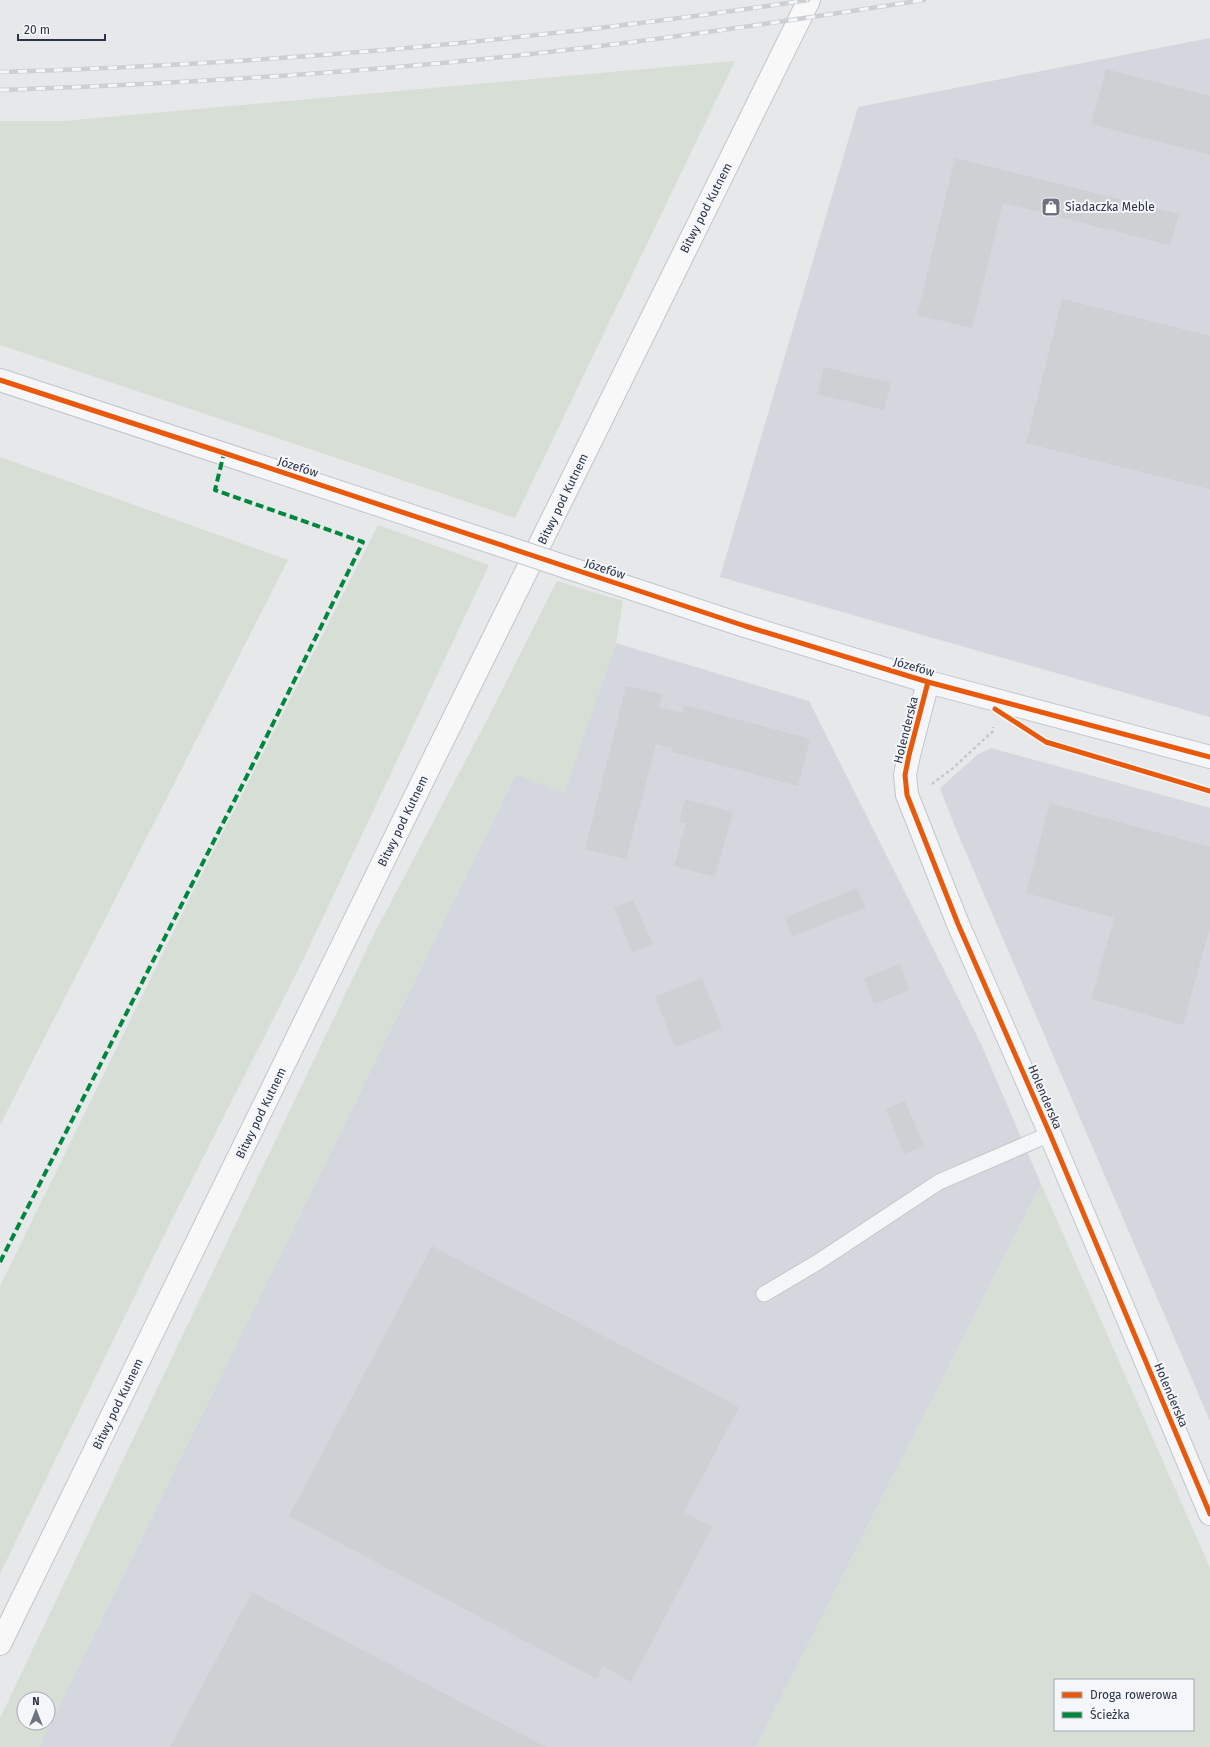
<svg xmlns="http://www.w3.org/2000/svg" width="1210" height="1747" font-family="'Fira Sans',sans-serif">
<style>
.built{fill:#d4d7dd}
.green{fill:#d6ded6;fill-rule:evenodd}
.building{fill:#ced0d3}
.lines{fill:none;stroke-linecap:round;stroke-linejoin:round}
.service-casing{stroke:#c4c6c8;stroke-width:17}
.minor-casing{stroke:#c4c6c8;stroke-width:24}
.primary-casing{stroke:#c2c5c8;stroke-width:24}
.path{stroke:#c5c6ca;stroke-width:2.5;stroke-dasharray:3 3;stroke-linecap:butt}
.service{stroke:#f5f6f7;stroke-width:15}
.minor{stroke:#f5f6f7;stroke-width:22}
.primary{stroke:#f8f8f8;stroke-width:22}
.rail-casing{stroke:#cecfd2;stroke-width:4.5}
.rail{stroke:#f4f6f9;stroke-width:3;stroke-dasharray:9;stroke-linecap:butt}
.minor-bridge-casing{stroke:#c4c6c8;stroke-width:24;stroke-linecap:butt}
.minor-bridge{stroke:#f5f6f7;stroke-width:22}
.quiet{stroke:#00873e;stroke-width:4;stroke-dasharray:8 4;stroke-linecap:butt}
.cycleway-casing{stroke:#f4f6f9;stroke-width:8}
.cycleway{stroke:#e8590c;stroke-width:5}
.labels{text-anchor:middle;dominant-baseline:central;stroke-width:4;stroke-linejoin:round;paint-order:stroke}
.poi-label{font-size:12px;fill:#2b3445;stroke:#f4f6f9;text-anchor:start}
.street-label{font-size:12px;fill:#2b3445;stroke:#f4f6f9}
</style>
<rect width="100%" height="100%" fill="#e6e8ea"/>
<path class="built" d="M1210,38V717L720,577L858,107Z
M616,643L809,701L981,1044L1041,1184L756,1747H39L516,774L564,793Z
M991,748L1210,808V1421L955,827L940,788L977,755Z"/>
<path class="green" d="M735,61L515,518L0,345V121H64Z
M0,457L288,560L0,1125Z
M378,525L489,565L302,962L170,1223L0,1574V1286L193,892Z
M557,581L623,601L616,643L564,794L516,774L39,1747H0V1718L374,934L487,720ZM24,1699H48V1723H24Z
M1041,1184L1210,1568V1747H756ZM1055,1680H1193V1730H1055Z"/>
<path class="building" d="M1106,69L1210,96V155L1091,124Z
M955,158L1179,214L1170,245L1003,203L972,328L917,315Z
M1062,299L1210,336V489L1026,443Z
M824,367L891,383L884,410L817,394Z
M626,686L662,694L659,707L682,713L684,705L810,739L798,786L672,752L673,748L656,744L626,859L585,849Z
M685,799L733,812L715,877L674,866L686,823L679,822Z
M1050,803L1210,847V928L1183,1025L1091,999L1114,918L1026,893Z
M857,888L866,908L792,936L785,918Z
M633,900L653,944L632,952L614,907Z
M900,964L909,990L874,1004L864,978Z
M702,978L722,1028L675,1047L655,997Z
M905,1101L924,1146L904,1154L886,1109Z
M432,1246L739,1407L684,1512L712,1527L631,1682L602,1666L597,1679L289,1516Z
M252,1592L546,1747H170Z"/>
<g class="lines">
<g class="service-casing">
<path id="service" d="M764,1294L818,1262L939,1182L1050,1134"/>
</g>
<g class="minor-casing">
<path id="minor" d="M0,380L506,547
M569,568L745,626L928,682L1210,757
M928,682L909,755L905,775L907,795L958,924L1050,1134L1210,1514"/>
</g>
<g class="primary-casing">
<path id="primary" d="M0,1644L432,762L809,0"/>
</g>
<path class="path" d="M932,784L953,768L993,731V727"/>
<use href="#service" class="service"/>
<use href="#minor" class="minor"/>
<use href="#primary" class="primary"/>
<g class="rail-casing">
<path id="rail" d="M0,72C271,64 541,40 808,0
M0,90C198,83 395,71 591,47C703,34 813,17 924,0"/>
</g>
<use href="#rail" class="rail"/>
<g class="minor-bridge-casing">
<path id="minor-bridge" d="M506,547L569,568"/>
</g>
<use href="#minor-bridge" class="minor-bridge"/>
<path class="quiet" d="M0,1262L252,766L363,542L215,490L224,453"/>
<g class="cycleway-casing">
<path id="cycleway" d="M0,380L224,453L745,626L928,682L1210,757
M928,682L909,755L905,775L907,795L958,924L1050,1134L1210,1514
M995,709L1046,742L1210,791"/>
</g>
<use href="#cycleway" class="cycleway"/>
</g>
<defs>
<g id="shop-square" transform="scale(1)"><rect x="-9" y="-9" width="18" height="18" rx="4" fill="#6c737f" stroke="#f4f6f9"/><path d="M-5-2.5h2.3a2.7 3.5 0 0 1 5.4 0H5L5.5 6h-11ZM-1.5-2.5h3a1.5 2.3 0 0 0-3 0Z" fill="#fff"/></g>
</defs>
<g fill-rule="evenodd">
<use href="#shop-square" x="1051" y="207"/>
</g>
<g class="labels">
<g class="poi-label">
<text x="1065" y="207">Siadaczka Meble</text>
</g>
<g class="street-label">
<text transform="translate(706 208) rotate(-63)">Bitwy pod Kutnem</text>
<text transform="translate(298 467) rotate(18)">Józefów</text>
<text transform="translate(563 499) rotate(-64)">Bitwy pod Kutnem</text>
<text transform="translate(605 569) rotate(18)">Józefów</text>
<text transform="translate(914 667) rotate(16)">Józefów</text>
<text transform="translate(906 730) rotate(-76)">Holenderska</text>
<text transform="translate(403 821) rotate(-64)">Bitwy pod Kutnem</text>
<text transform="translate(1045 1097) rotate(67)">Holenderska</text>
<text transform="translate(261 1113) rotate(-64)">Bitwy pod Kutnem</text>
<text transform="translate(1171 1395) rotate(67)">Holenderska</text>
<text transform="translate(118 1404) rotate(-64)">Bitwy pod Kutnem</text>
</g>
</g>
<rect x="1054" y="1679" width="140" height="52" fill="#f4f6f9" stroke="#a4a8b1"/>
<rect x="1062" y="1692" width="20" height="6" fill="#e8590c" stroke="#a4a8b1"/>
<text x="1090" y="1699" font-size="12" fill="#2b3445">Droga rowerowa</text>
<rect x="1062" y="1712" width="20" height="6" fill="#00873e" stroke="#a4a8b1"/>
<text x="1090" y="1719" font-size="12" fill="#2b3445">Ścieżka</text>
<g transform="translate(36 1711)"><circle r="19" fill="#f4f6f9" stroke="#a4a8b1"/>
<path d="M0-3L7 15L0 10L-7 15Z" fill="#6c737f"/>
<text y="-6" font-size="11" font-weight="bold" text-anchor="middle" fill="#2b3445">N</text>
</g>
<path d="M18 34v6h87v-6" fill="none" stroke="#2b3445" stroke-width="2"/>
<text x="24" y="34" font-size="12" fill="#2b3445" stroke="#f4f6f9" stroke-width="3" paint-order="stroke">20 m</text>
</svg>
